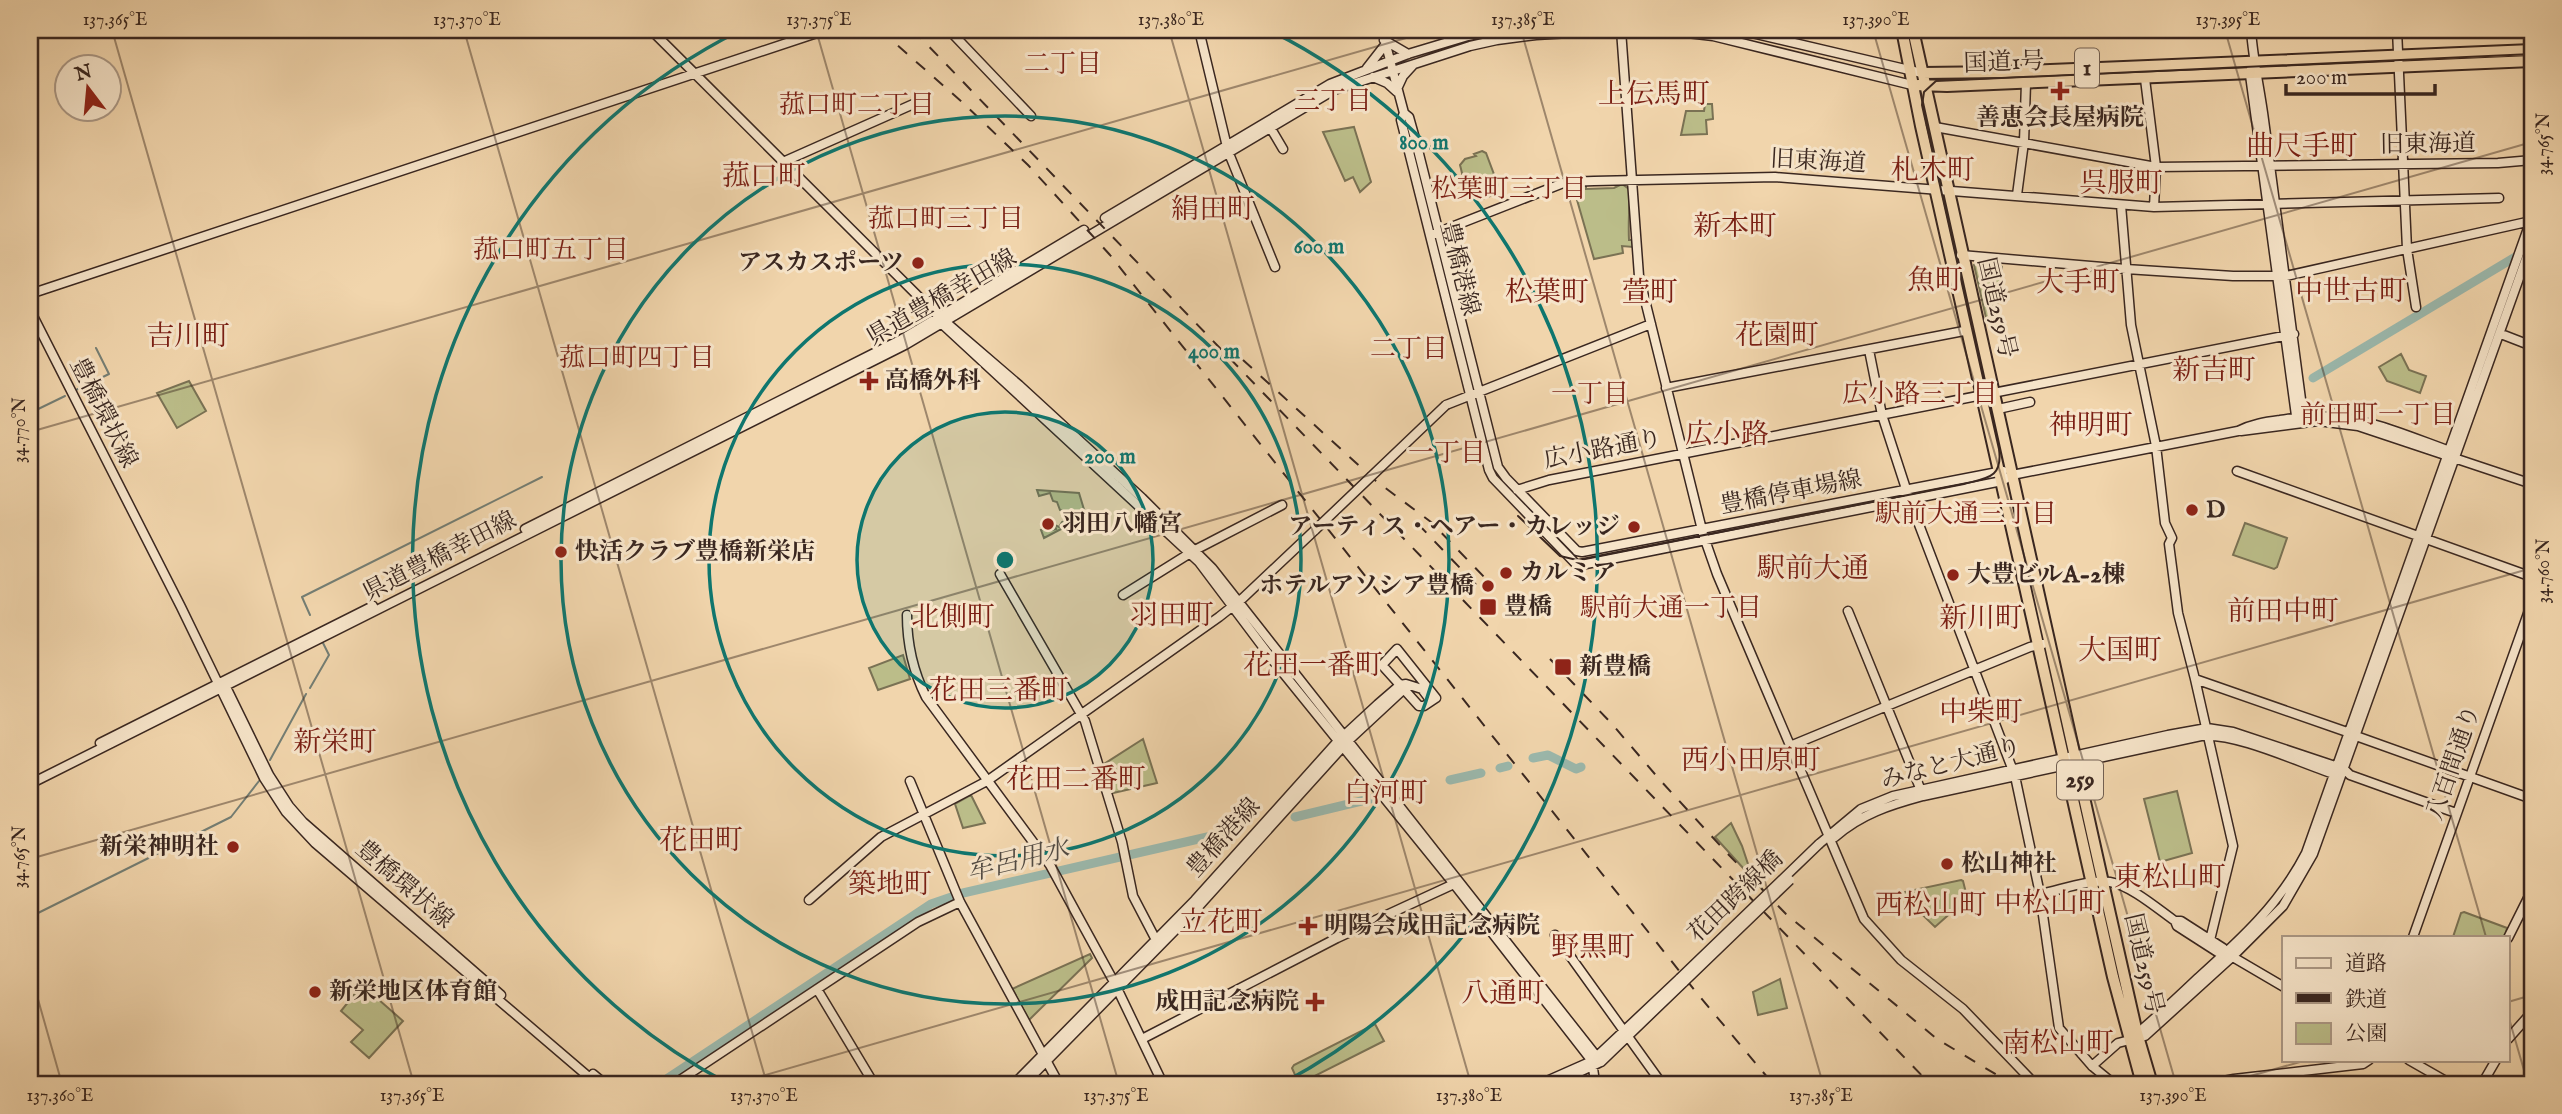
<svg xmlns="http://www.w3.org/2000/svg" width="2562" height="1114" font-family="'IM FELL English','Noto Serif JP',serif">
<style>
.green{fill:#bbbd89;stroke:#7a7254;stroke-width:2}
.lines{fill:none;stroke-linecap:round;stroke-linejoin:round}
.stream{stroke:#747e74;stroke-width:2}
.river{stroke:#9bb8ac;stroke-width:9}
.secondary-casing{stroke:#3a2720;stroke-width:11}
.highway-casing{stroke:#3a2720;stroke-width:14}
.secondary{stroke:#f6e4c9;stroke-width:8}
.highway{stroke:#f1d5ac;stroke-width:10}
.tram{stroke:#3a2720;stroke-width:2}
.rail{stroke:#3a2720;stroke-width:2;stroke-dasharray:12 12;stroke-linecap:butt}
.secondary-bridge-casing{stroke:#3a2720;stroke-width:11;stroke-linecap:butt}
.secondary-bridge{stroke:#f6e4c9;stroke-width:8}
.ticks{fill:none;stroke:#3a2720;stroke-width:2;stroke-opacity:0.45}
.ring{fill:none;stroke:#0f766e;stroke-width:3.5}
.poi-dot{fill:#8f2418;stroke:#f6e4c9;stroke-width:2.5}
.labels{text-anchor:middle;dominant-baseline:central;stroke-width:6;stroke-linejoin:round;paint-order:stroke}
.shield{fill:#f6e4c9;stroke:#726053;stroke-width:2}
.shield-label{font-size:23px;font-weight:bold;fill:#3a2720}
.street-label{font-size:24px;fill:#3a2720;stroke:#f6e4c9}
.poi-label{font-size:24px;font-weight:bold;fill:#3a2720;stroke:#f6e4c9;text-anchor:start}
.neighbourhood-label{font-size:26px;fill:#7a1f14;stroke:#f6e4c9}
.water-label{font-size:26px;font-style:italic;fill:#524b43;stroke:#f6e4c9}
.quarter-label{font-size:28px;fill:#7a1f14;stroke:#f6e4c9}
.centre{fill:#0f766e;stroke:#f6e4c9;stroke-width:3.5}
.ring-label{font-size:21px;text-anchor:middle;font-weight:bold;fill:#0f766e;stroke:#f6e4c9;stroke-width:6;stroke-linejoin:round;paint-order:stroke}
.neatline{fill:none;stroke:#3a2720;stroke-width:2.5}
.ticks-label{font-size:18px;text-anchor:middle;fill:#3a2720}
</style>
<rect width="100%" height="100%" fill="#f1d5ac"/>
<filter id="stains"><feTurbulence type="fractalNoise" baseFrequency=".00286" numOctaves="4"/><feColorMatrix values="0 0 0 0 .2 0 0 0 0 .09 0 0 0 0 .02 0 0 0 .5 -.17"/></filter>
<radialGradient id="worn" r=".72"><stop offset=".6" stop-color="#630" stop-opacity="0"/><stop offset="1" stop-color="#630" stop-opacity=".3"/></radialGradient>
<path class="green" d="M1705,104H1712L1713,119L1706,120L1707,134L1681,135L1686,111H1704Z
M1354,127L1371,182L1360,192L1353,177L1345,181L1323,132Z
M1482,151L1486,153L1498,185L1493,195L1480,200C1464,195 1464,179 1460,165L1465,159L1476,156L1474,154Z
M1622,184L1629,189C1630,207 1628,221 1629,240H1632L1633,247L1622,246L1623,253L1594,259L1573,186H1586V189L1614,188Z
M1978,262L1999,263L2002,267L1995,322H1987L1974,265Z
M2401,354L2409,370L2426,376L2420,393L2387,381L2379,367Z
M189,381L206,411L177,428L157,393Z
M1037,490L1079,493L1086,516L1044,538L1041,530L1051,527L1052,530L1056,529L1055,525L1059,527L1062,522L1074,518L1072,512L1067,513L1060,510L1057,502L1053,501L1050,493L1039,496Z
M2245,523L2287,538L2277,567L2274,569L2233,555Z
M903,655L910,679L878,690L869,668Z
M1143,739L1157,783L1113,793L1104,764Z
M2177,791L2192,853L2160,862L2144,799Z
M971,795L985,823L963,828L955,804Z
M1731,823L1742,846L1751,873L1763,890L1715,837Z
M1961,880L1963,881L1969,905L1954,910L1935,927L1900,893Z
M2464,912L2507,928L2505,937H2453L2461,913Z
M1090,954L1092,958L1029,1020L1012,989Z
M1780,979L1787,1008L1758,1015L1753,992Z
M362,985L403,1021L369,1058L351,1042L363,1030L341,1011Z
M1375,1024L1384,1041L1299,1084L1292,1068L1294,1065Z"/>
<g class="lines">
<path class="stream" d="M76,390L109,374L96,348
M30,413L65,396
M310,615L302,597L542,477
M310,688L329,655L323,643
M270,760L306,694
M30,917L231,817L259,781
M30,1081L34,1084"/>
<path class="river" d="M2313,378L2522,253
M1533,758L1548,755L1576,769L1581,767
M1500,768L1508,766
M1450,780L1481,773
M1295,817L1374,798
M659,1084L931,904L963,893L1229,832"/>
<g class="secondary-casing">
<path id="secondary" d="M651,30L939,317L941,323L1199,562L1275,663L1454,884L1592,1061L1594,1075
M949,30L1031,116
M1199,30L1228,151L1275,267
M1382,30L1404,113L1409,117L1416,142L1498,467L1506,478L1577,551
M1621,30L1639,276L1703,534L1717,574L1864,919L1901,960L1963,1009L2035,1084
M1739,30L1922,73
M2251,30C2253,60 2260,89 2264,120L2304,422
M2397,30L2407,249L2416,307
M1384,40L1408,54
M1367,68L1385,45
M2251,69L2250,75L2297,423
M1373,77L1387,83L1397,92
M2145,79L2156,167L2154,207
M1397,89L1403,76L1413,65
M1404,113L1401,120L1489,470L1493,478L1575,563L1581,565
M1270,127L1283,149
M1935,127L2156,167L2498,163L2532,160
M783,162L927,98
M2017,195L2024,142L2026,83
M2121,205L2131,325L2156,446L2165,523L2172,538L2169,544L2178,613L2195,679L2233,846L2210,940
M1105,218L1330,84L1408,54L1468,36L1497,30
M1431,235L1566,182L1594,181L1775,177L2154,207L2499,198
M1961,255L2126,269L2233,276H2286L2531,221
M30,294L826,30
M30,310L181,607L264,778L286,812L315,843L597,1084
M941,318L1019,385L1142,498L1212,568L1601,1062
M2501,334L2532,346
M1869,350L1882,415L1910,501L2015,776L2040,894L2059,1028L2092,1066L2114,1084
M1666,388L1969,330
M1446,405L1651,324
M1998,409L2030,402
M2241,431L2318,421L2358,426L2532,484
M2237,471L2532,577
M1517,490L1549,480L2294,334
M525,529L902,339L1084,230
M1577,551L1582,552L2003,471
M1581,565L2002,481L2012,475L2238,431C2252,424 2265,422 2280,420C2347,408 2389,429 2450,451L2453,454
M1000,574L1085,721L1122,842L1133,896L1156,940
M1123,595L1195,550L1282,505
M1848,611L1922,793
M907,615C907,645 913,671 926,697L1050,865L1114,982L1163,1084
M1397,649L1436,698L1424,706H1419L1382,665Z
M2195,679L2350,733
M221,685L226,687L269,775L289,806L303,822L501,995
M2356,736L2532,799
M100,743L373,606
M1790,746L2030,647L2043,644
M910,781L960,902L1059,1084
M30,784L905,345L1334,90L1470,46L1497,40L1536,35L1621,30L1670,31L1713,36L1912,85
M1835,837C1861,814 1890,805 1923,796L2201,736C2236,732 2302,764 2337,775
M1819,844L1861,809L1893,796L2168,735L2207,728L2233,732L2344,769L2350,775L2456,813
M2040,894C2061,890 2088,879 2110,882C2130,885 2158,909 2175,921L2177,926L2219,953H2226L2284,987
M809,900L881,837L987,781L1219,617L1243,598L1315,530
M2175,921H2181L2223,948L2226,953
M1555,935L1662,1084
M2413,937L2532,602
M2508,938L2532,890
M817,989L874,1084
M2134,1036C2156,1018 2177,998 2198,978C2240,940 2280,904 2306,853L2532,217
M1142,1039L1337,938L1456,883
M2508,1039L2532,1012
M2409,1060L2451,1084
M2092,1066L2118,1043L2145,1036L2232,957L2283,906L2313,854L2532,242
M593,1074L605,1084
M674,1084L918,922L960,902
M1014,1084L1195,900L1338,741L1378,704L1400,685L1406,684L1422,689L1431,701
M1024,1084L1199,906L1348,741L1404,689
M1540,1084L1592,1061L1680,978
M1554,1084L1601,1062L1684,982
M2208,1084L2234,1079L2363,1064L2369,1060
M2482,1084L2496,1060"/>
</g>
<g class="highway-casing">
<path id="highway" d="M1902,30L1921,126L2113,977L2142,1084
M1913,30L2110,914L2137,1033L2152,1084
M1922,73L2005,72L2532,50
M1918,85L1947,86L2532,61"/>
</g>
<use href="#secondary" class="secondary"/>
<use href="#highway" class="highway"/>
<path class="tram" d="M1518,516L1560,556L1577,560L1964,484C1987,478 2003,478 1999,449L1922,105L1924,92L1936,81L2532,54"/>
<path class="rail" d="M880,30L962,102L1028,165L1110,255L1696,992L1773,1084
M913,30L1930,1084
M1243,360L1376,481L1431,522L1487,580
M1418,524L1482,591
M1550,659L1612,724L1660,780L1727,853L1786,914L1937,1039L2012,1084"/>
<g class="secondary-bridge-casing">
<path id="secondary-bridge" d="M1315,530L1446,405
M1680,978L1819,844
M1684,982L1790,880"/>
</g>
<use href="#secondary-bridge" class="secondary-bridge"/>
</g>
<path class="ticks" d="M112,30L414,1084M464,30L767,1084M816,30L1119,1084M1169,30L1471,1084M1521,30L1823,1084M1873,30L2176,1084M2225,30L2486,937M30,432L1434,30M30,859L2532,142M30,971L62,1084M2508,1002L2532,995M2508,1015L2528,1084M734,1084L2532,568M2222,1084L2307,1060"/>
<circle cx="1005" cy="560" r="148" fill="#0f766e" fill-opacity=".12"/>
<g class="ring">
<circle cx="1005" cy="560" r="148"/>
<circle cx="1005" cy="560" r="296"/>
<circle cx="1005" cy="560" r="444"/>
<path d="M727 1083A592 592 0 0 1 741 30M1269 30A592 592 0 0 1 1283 1083"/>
</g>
<g class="poi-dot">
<path d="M2056.5 80.5h7v7h7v7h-7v7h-7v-7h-7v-7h7z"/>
<circle cx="918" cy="263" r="7"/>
<path d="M865.5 370.5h7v7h7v7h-7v7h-7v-7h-7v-7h7z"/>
<circle cx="2192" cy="510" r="7"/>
<circle cx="1048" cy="524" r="7"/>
<circle cx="1634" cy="527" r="7"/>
<circle cx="561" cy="552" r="7"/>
<circle cx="1506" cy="573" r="7"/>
<circle cx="1953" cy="575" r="7"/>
<circle cx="1488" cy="586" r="7"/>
<rect x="1479" y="598" width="18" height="18" rx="3.5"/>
<rect x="1554" y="658" width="18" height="18" rx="3.5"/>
<circle cx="233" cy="847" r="7"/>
<circle cx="1947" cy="864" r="7"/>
<path d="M1304.5 915.5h7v7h7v7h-7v7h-7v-7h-7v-7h7z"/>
<circle cx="315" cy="992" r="7"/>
<path d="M1311.5 991.5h7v7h7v7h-7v7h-7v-7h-7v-7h7z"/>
</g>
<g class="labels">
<g class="shield">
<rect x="2075" y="48.5" width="24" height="39" rx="5"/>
<rect x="2057" y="760.5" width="46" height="39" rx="5"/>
</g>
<g class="shield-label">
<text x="2087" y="68">1</text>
<text x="2080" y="780">259</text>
</g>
<g class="street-label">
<text transform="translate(2004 63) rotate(-2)">国道1号</text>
<text transform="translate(2428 145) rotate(-1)">旧東海道</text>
<text transform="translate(1818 162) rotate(3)">旧東海道</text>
<text transform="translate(1459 269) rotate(76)">豊橋港線</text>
<text transform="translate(942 298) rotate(-30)">県道豊橋幸田線</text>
<text transform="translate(1996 308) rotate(77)">国道259号</text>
<text transform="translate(103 413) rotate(63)">豊橋環状線</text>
<text transform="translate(1603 450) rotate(-11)">広小路通り</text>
<text transform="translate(1791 493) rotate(-11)">豊橋停車場線</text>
<text transform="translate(440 557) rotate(-27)">県道豊橋幸田線</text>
<text transform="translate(2454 763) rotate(-71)">八百間通り</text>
<text transform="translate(1951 764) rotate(-14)">みなと大通り</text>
<text transform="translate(1224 838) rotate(-48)">豊橋港線</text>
<text transform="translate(404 885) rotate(41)">豊橋環状線</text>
<text transform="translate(1736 897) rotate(-44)">花田跨線橋</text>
<text transform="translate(2143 964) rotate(77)">国道259号</text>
</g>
<g class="poi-label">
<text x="2060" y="118" text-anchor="middle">善恵会長屋病院</text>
<text x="904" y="263" text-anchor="end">アスカスポーツ</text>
<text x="885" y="381">高橋外科</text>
<text x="2206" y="510">D</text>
<text x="1062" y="524">羽田八幡宮</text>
<text x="1620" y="527" text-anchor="end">アーティス・ヘアー・カレッジ</text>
<text x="575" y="552">快活クラブ豊橋新栄店</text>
<text x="1520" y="573">カルミア</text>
<text x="1967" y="575">大豊ビルA-2棟</text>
<text x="1474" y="586" text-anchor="end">ホテルアソシア豊橋</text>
<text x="1504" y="607">豊橋</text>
<text x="1579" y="667">新豊橋</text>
<text x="219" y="847" text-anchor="end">新栄神明社</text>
<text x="1961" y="864">松山神社</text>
<text x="1324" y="926">明陽会成田記念病院</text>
<text x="329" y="992">新栄地区体育館</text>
<text x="1299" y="1002" text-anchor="end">成田記念病院</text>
</g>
<g class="neighbourhood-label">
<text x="1063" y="64">二丁目</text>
<text x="1333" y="101">三丁目</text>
<text x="857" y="105">菰口町二丁目</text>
<text x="1509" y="189">松葉町三丁目</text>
<text x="946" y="219">菰口町三丁目</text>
<text x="551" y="250">菰口町五丁目</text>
<text x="1409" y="349">二丁目</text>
<text x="637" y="358">菰口町四丁目</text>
<text x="1590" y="394">一丁目</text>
<text x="1920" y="394">広小路三丁目</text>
<text x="2378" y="415">前田町一丁目</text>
<text x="1447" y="453">一丁目</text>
<text x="1966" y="514">駅前大通三丁目</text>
<text x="1671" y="608">駅前大通一丁目</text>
</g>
<g class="water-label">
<text transform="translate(1018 861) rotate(-14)">牟呂用水</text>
</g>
<g class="quarter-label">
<text x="1654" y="95">上伝馬町</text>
<text x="2302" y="147">曲尺手町</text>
<text x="1933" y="171">札木町</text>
<text x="764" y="177">菰口町</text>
<text x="2121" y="184">呉服町</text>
<text x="1213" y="210">絹田町</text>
<text x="1735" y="227">新本町</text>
<text x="1935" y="281">魚町</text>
<text x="2078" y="283">大手町</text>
<text x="2351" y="292">中世古町</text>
<text x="1547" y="293">松葉町</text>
<text x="1650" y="293">萱町</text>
<text x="1777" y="336">花園町</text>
<text x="188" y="337">吉川町</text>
<text x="2214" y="371">新吉町</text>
<text x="2091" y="426">神明町</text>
<text x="1727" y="435">広小路</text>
<text x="1813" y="569">駅前大通</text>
<text x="2283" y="612">前田中町</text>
<text x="1172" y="616">羽田町</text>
<text x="953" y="618">北側町</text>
<text x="1981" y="619">新川町</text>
<text x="2120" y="651">大国町</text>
<text x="1313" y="666">花田一番町</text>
<text x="999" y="691">花田三番町</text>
<text x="1981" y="713">中柴町</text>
<text x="335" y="743">新栄町</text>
<text x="1751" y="761">西小田原町</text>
<text x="1076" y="780">花田二番町</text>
<text x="1386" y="794">白河町</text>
<text x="701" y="841">花田町</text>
<text x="2170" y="878">東松山町</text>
<text x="890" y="885">築地町</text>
<text x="2050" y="904">中松山町</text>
<text x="1931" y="906">西松山町</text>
<text x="1221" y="923">立花町</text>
<text x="1593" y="948">野黒町</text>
<text x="1503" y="994">八通町</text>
<text x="2058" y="1044">南松山町</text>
</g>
</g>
<circle cx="1005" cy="560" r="10" class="centre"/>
<g class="ring-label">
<text x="1424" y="149">800 m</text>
<text x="1319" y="253">600 m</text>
<text x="1214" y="358">400 m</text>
<text x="1110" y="463">200 m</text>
</g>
<rect width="2562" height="1114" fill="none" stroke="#f1d5ac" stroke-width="77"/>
<rect x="2282" y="936" width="228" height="126" fill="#f6e4c9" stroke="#ab9885" stroke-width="2"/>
<rect x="2296" y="958" width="35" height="10" fill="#f6e4c9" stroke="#ab9885" stroke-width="2"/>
<text x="2345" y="970" font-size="21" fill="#3a2720">道路</text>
<rect x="2296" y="993" width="35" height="10" fill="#3a2720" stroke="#ab9885" stroke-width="2"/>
<text x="2345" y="1006" font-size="21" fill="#3a2720">鉄道</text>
<rect x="2296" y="1023" width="35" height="21" fill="#bbbd89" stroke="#ab9885" stroke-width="2"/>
<text x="2345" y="1040" font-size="21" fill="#3a2720">公園</text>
<g transform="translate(88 88) rotate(344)"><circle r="33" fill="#f6e4c9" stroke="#ab9885" stroke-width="2"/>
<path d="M0-5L12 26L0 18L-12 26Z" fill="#8f2418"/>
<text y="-10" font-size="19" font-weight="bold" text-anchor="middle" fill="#3a2720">N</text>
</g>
<path d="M2286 84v10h149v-10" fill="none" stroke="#3a2720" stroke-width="3.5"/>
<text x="2296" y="84" font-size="21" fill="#3a2720" stroke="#f6e4c9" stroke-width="5" paint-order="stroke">200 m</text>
<rect x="38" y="38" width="2486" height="1038" class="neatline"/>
<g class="ticks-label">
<text x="115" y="25">137.365°E</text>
<text x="467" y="25">137.370°E</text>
<text x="819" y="25">137.375°E</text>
<text x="1171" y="25">137.380°E</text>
<text x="1523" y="25">137.385°E</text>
<text x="1876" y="25">137.390°E</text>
<text x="2228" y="25">137.395°E</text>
<text transform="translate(2543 144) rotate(-90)" y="6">34.765°N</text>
<text transform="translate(19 430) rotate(-90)" y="6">34.770°N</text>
<text transform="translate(2543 571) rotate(-90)" y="6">34.760°N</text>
<text transform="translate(19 857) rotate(-90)" y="6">34.765°N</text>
<text x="60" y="1101">137.360°E</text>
<text x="412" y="1101">137.365°E</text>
<text x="764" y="1101">137.370°E</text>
<text x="1116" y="1101">137.375°E</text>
<text x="1469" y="1101">137.380°E</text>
<text x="1821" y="1101">137.385°E</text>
<text x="2173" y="1101">137.390°E</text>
</g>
<rect width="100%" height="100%" filter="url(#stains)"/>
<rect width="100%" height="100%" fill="url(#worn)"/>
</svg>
